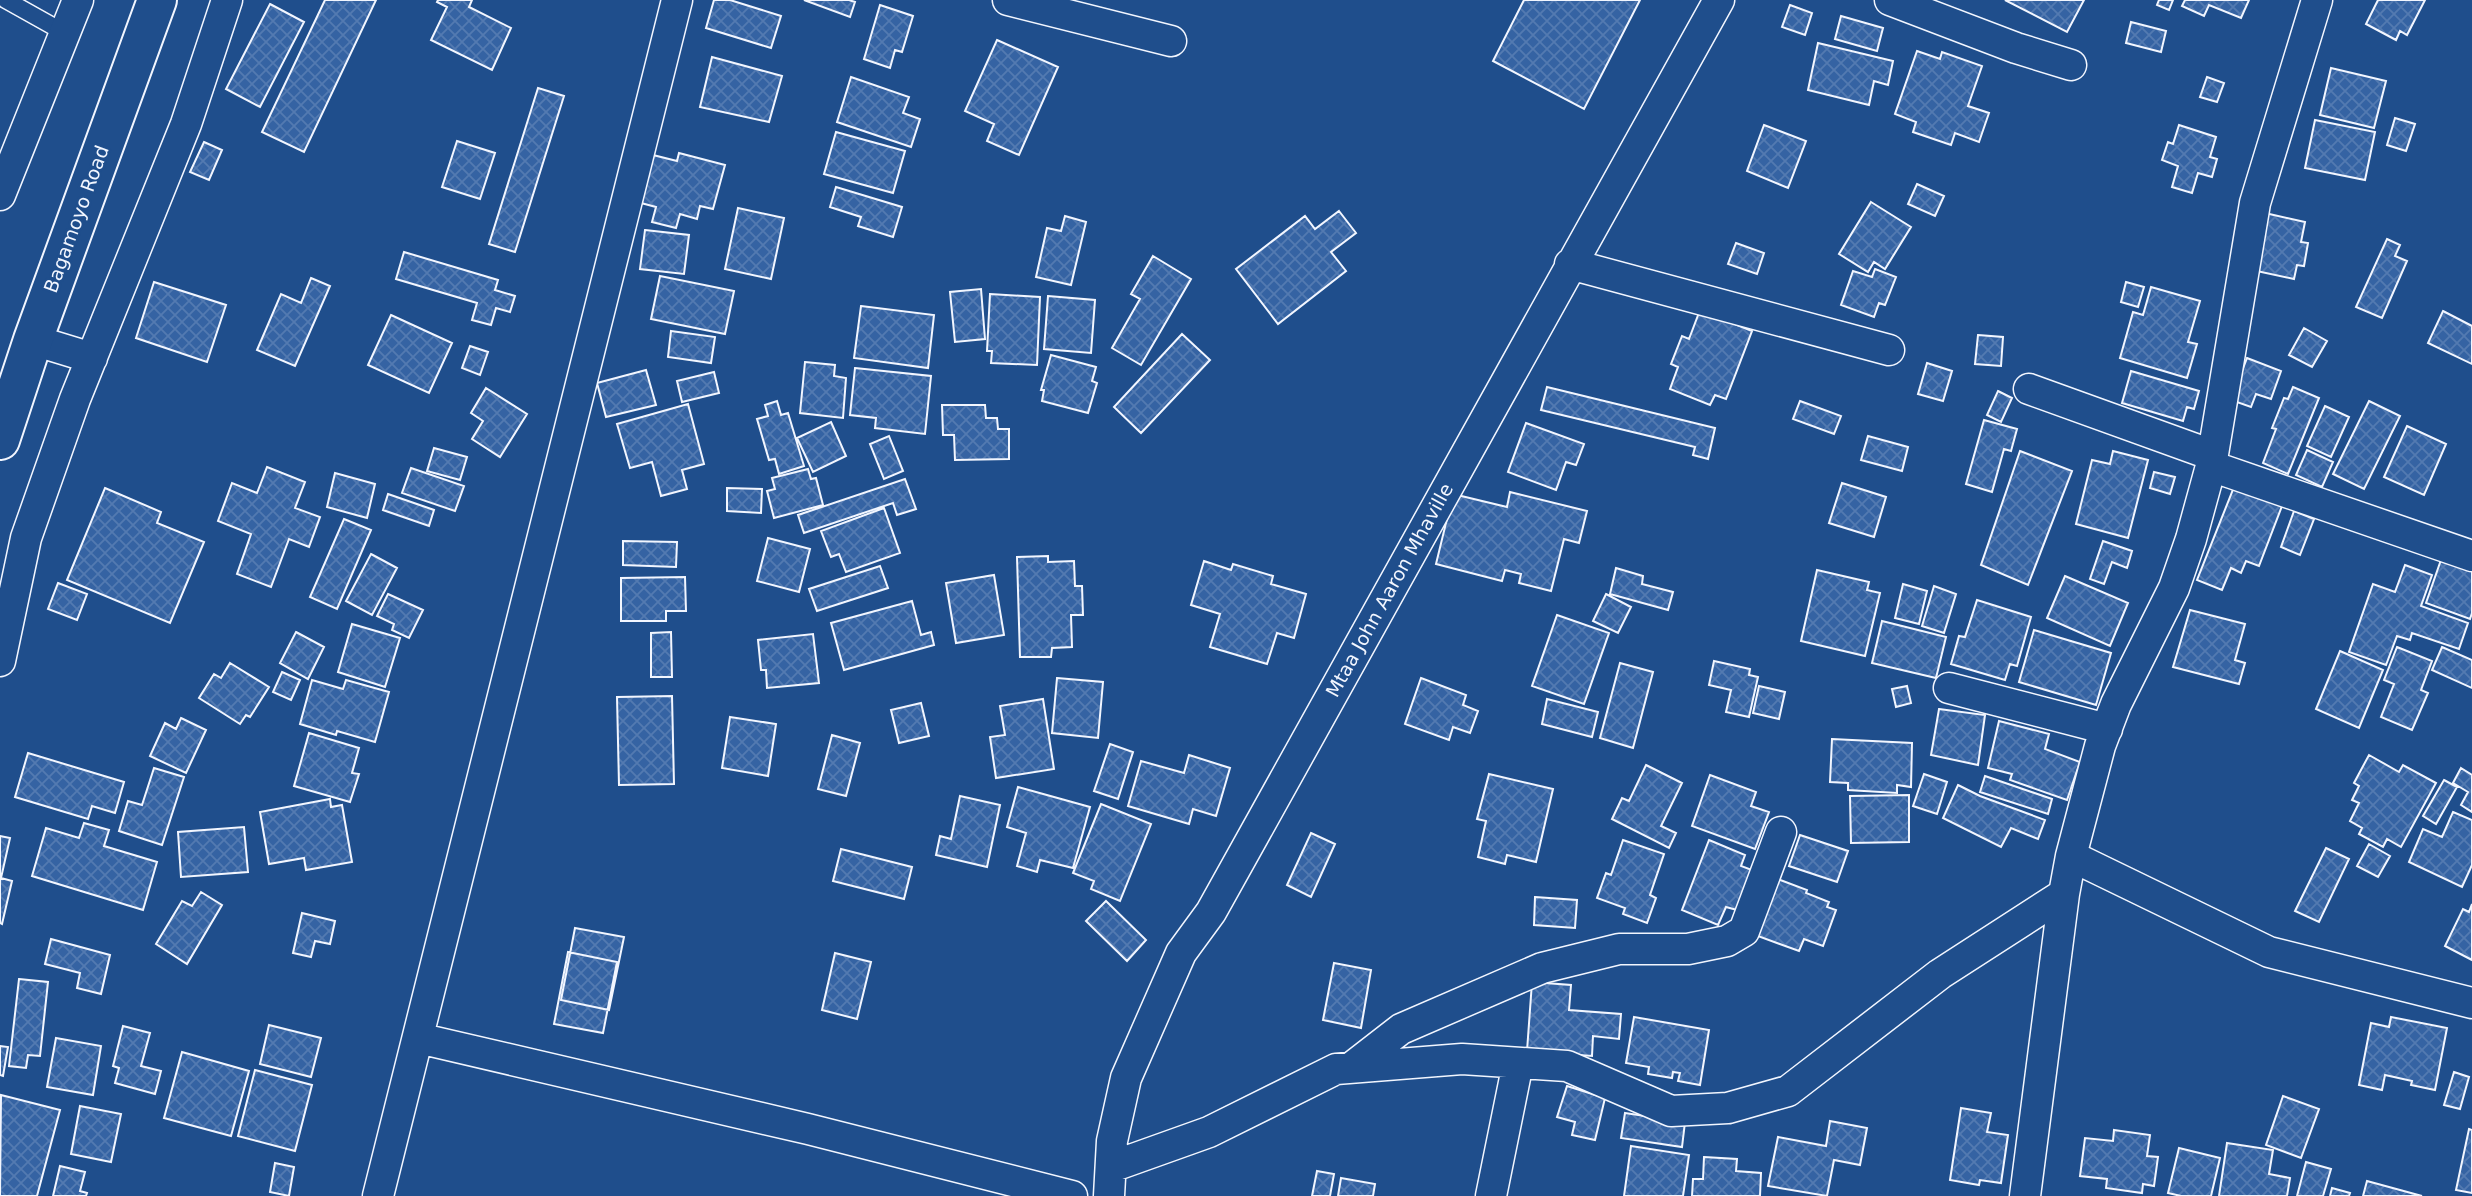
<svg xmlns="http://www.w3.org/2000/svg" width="2472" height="1196" font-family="'DejaVu Sans',sans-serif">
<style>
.building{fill:url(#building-cross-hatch);stroke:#f2f6ff;stroke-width:2}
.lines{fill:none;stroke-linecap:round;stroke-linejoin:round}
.service-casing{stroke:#f2f6ff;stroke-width:19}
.minor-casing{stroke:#f2f6ff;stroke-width:33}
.trunk-casing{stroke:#f2f6ff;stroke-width:42}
.service{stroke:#1f4e8c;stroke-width:16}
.minor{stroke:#1f4e8c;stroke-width:30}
.trunk{stroke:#1f4e8c;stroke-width:38}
.labels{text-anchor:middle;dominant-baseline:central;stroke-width:5;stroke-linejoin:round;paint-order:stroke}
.street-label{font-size:19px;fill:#f2f6ff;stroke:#1f4e8c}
</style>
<defs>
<pattern id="building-cross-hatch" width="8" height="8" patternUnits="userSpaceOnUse" patternTransform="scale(1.75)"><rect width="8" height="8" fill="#3563a3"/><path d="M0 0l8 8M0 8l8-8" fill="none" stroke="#537ab1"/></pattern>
</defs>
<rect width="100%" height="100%" fill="#1f4e8c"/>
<path class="building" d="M325,0H376L304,152L262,132Z
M438,0H472L469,7L511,28L492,70L431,40L447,7L437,2Z
M714,0H730L781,16L771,48L706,28Z
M804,0H849L855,2L850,17Z
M1524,0H1640L1584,109L1493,61Z
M2005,0H2084L2067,32Z
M2159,0H2173L2169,10L2157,5Z
M2185,0H2249L2241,18L2209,5L2204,16L2182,6Z
M2378,0H2425L2407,35L2400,31L2396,40L2366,24Z
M270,4L304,22L260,107L226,89Z
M880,5L913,16L902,52L895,50L890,68L864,59Z
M1790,5L1812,13L1805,35L1782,27Z
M1841,16L1883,28L1877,51L1835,39Z
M2131,22L2166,31L2161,52L2126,43Z
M997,40L1058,67L1019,155L987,141L994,124L965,111Z
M1818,43L1893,61L1888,85L1874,81L1869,105L1808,90Z
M1917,51L1940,59L1942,52L1982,66L1968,106L1989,113L1979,142L1955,133L1951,145L1913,132L1916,122L1895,114Z
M712,57L782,76L769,122L700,107Z
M2331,68L2386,81L2374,128L2320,115Z
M851,77L909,97L903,113L920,119L911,147L837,122Z
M2207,77L2224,83L2217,102L2200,97Z
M538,88L564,96L515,252L489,244Z
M2395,118L2415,124L2406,151L2387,145Z
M2315,120L2375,132L2365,180L2305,168Z
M1764,125L1806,141L1788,188L1747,171Z
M2179,125L2216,137L2210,157L2217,159L2212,177L2198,173L2192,193L2172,187L2178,166L2162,160L2168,142L2173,144Z
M836,132L905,151L893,193L824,174Z
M457,141L495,153L480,199L442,187Z
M204,142L222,150L209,180L190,172Z
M679,153L725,165L713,209L700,206L697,219L680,214L676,228L652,222L656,207L641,203L653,155L677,161Z
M1917,184L1944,196L1935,216L1908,204Z
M836,187L902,207L893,237L858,226L861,217L830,207Z
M1871,202L1911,227L1885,269L1874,262L1868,272L1839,254Z
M738,208L784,218L771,279L725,269Z
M1339,211L1356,233L1331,252L1346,271L1278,324L1236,269L1305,216L1315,229Z
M2265,213L2305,222L2301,242L2308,243L2304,266L2297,265L2294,279L2252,270Z
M1065,216L1086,222L1071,285L1036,277L1047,228L1061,231Z
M645,230L689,235L684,274L640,269Z
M2387,239L2400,245L2395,256L2407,261L2382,318L2356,307Z
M1736,243L1764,253L1757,274L1728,264Z
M404,252L498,280L495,290L515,296L510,312L496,308L491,325L472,320L477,303L396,279Z
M1153,256L1191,279L1141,365L1112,348L1140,299L1131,294Z
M1875,269L1896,277L1885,305L1879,303L1874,317L1841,305L1853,271L1872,277Z
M660,276L734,291L725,334L651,319Z
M311,278L330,286L295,366L257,350L281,294L301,303Z
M154,282L226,305L207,362L136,338Z
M2126,282L2144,287L2138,307L2121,302Z
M2151,287L2200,301L2188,342L2197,344L2187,378L2120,358L2133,312L2143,315Z
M981,289L985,339L955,342L950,292Z
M990,294L1040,297L1037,365L991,363L992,351H987Z
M1048,296L1095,300L1091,353L1044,349Z
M861,306L934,315L928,368L854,358Z
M1700,310L1752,331L1726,399L1715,395L1710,405L1670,389L1678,367L1671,364L1682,336L1689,339Z
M2443,311L2472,326V364L2428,343Z
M391,315L452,343L429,393L368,365Z
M2304,328L2327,341L2312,367L2289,355Z
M671,331L715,337L711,363L668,357Z
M1182,334L1210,360L1141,433L1114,407Z
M1978,335L2003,337L2001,366L1975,364Z
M470,346L488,352L480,375L462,368Z
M1051,355L1096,367L1092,381L1097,383L1088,413L1042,401L1044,390H1041Z
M2247,358L2281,371L2271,399L2256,394L2251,407L2231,400Z
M805,362L835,365L834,376L846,378L843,418L800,413Z
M1927,363L1952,371L1943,401L1918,394Z
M855,368L931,376L925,434L875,428L876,418L850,415Z
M646,370L656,405L606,417L597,383Z
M2131,371L2199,391L2194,409L2187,407L2183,421L2122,403Z
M714,372L719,393L682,402L677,381Z
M1547,387L1715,428L1708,459L1693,455L1695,447L1541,410Z
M2293,387L2319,398L2288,474L2263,463L2276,429L2272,428L2284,398L2288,399Z
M486,388L527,414L500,457L472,439L483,421L471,413Z
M1998,391L2012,398L2001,422L1987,415Z
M777,401L781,415L788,413L804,466L779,474L775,459L769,460L757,419L768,416L765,405Z
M1800,401L1841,416L1834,434L1793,419Z
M2369,401L2400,416L2364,489L2333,474Z
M688,404L704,464L682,470L687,489L661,496L652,462L630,468L617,424Z
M942,405H985L986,418H997L998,429H1009V459L955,460L954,435H943Z
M2325,406L2349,417L2331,457L2307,446Z
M1984,420L2017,429L2011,451L2004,449L1992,492L1966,484Z
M831,422L846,456L813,472L797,438Z
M1526,423L1584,444L1576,465L1566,462L1556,490L1508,472Z
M2407,426L2446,444L2424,495L2384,477Z
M889,436L903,471L884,479L870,444Z
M1868,436L1908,447L1902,471L1861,460Z
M434,448L467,457L460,480L427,471Z
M2307,450L2333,462L2322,487L2296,475Z
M2020,451L2072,471L2028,585L1981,565Z
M2113,451L2148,460L2128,538L2076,524L2092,460L2110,464Z
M267,467L305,482L295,508L320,517L309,547L289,539L271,587L237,574L251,534L218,521L232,483L257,493Z
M411,468L464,486L455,511L402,493Z
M808,469L811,479L816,478L823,505L774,518L767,491L775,489L772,478Z
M2154,472L2175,477L2170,494L2150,488Z
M335,473L375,484L367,518L327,507Z
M905,479L916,509L897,515L893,503L804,533L798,515Z
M1842,483L1886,497L1874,537L1829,523Z
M2234,487L2282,506L2259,566L2246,561L2241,573L2231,568L2222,590L2197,580Z
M105,488L161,512L157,523L204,542L170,623L67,580Z
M727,488L762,489L761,513L727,511Z
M1510,492L1587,511L1579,543L1564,539L1551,591L1519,583L1521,574L1505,570L1502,581L1436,564L1453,494L1507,507Z
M388,494L434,510L429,526L383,510Z
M884,508L900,553L846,572L839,554L831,557L821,531Z
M2294,511L2314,519L2300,555L2281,547Z
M344,519L371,530L337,609L310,597Z
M768,538L810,549L799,592L757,581Z
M623,541L677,542L676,567L623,565Z
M2103,541L2132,551L2127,568L2112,562L2104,584L2090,579Z
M371,554L397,568L372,615L346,601Z
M1048,556V562L1074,561L1075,586H1082L1083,615H1071L1072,647L1052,648L1051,657H1020L1017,557Z
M2442,557L2472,567V613L2470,619L2426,603Z
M1204,561L1231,570L1233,564L1273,576L1271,584L1306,594L1294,638L1277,633L1267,664L1210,647L1220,614L1191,605Z
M2405,565L2432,575L2421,606L2468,623L2459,649L2412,633L2410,640L2397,636L2386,665L2349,652L2373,584L2395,592Z
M880,566L888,588L817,611L809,589Z
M1616,568L1643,576L1642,584L1673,592L1668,610L1610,594Z
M1817,570L1869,582L1867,590L1880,593L1865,656L1801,641Z
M994,575L1004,635L956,643L946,583Z
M2065,576L2128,603L2110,646L2047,618Z
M685,577L686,611H666V621H621V578Z
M58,583L87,594L77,620L48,609Z
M1903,584L1927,591L1919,624L1895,618Z
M1934,586L1956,594L1944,633L1922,626Z
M388,594L423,610L409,638L392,630L394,624L377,616Z
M1606,594L1631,607L1618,633L1593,621Z
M1977,600L2031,617L2017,666L2010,664L2005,680L1951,664L1959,636L1965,637Z
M912,601L921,635L931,632L934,645L844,670L831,623Z
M2190,610L2245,624L2235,660L2245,663L2239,684L2173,667Z
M1557,615L1609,633L1584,704L1532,686Z
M1882,621L1946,637L1936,678L1872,663Z
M352,624L400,638L385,687L338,672Z
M2034,630L2111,653L2096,705L2019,682Z
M296,632L324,647L308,679L280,663Z
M671,632L672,677H651V633Z
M813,634L819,683L767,688L766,670H761L758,640Z
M2397,647L2432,661L2421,690L2428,693L2412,730L2381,717L2394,684L2384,680Z
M2442,647L2472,660V688L2432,670Z
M2340,651L2383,670L2359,728L2316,709Z
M1714,661L1750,669L1749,675L1758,677L1749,717L1726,712L1731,690L1709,685Z
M230,663L269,687L250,717L246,715L240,724L199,698L214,674L221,678Z
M1620,663L1653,672L1633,748L1600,738Z
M282,672L300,680L291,700L273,692Z
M1057,678L1103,682L1098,738L1052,733Z
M1421,678L1466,695L1463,705L1478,711L1470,733L1453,727L1449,740L1405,724Z
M312,680L343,689L346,680L389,692L375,742L337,731L336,735L300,724Z
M1759,686L1785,692L1779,719L1753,713Z
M1907,686L1911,703L1896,707L1892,689Z
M672,696L674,784L619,785L617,697Z
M1043,699L1054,769L996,778L990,737L1005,735L1000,706Z
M1547,699L1598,712L1592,737L1542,724Z
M921,703L929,736L899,743L891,710Z
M1939,709L1985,715L1978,765L1931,755Z
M730,717L776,724L768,776L722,768Z
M181,718L206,730L186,773L150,756L165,723L176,729Z
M1999,721L2049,734L2045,749L2080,762L2067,800L2010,780L2012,774L1988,768Z
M309,733L359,748L352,773L359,774L350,802L294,786Z
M832,735L860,743L846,796L818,789Z
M1832,739L1912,743L1911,787L1897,785V793L1848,790V783L1830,782Z
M1110,744L1133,752L1118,799L1094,791Z
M28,753L124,782L115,813L92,806L88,819L15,797Z
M1189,755L1230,768L1216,816L1193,809L1189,824L1128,806L1141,761L1184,773Z
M2369,755L2399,772L2403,765L2436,783L2401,847L2387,839L2383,847L2359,834L2362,828L2350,821L2359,803L2352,800L2359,786L2354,783Z
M1646,765L1682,783L1661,826L1676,833L1669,848L1612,819L1622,798L1629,801Z
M154,768L184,777L162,845L119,831L128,801L142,805Z
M2461,768L2472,775V812L2461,805L2468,792L2453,783Z
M1489,774L1553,789L1536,862L1507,855L1505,864L1478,857L1486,821L1477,819Z
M1924,774L1947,782L1937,814L1913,806Z
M1710,775L1756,792L1751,806L1769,812L1755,849L1692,826Z
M1985,776L2052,799L2048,814L1980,792Z
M2444,780L2457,787L2436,824L2423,816Z
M1958,785L1980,796L2045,820L2038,839L2011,828L2001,847L1943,818Z
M1018,787L1090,807L1073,868L1040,860L1037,872L1017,866L1026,833L1007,827Z
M1909,795V842L1851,843L1850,796Z
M960,796L1000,805L987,867L936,855L940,836L951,839Z
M330,799L331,807L342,805L352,862L306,870L304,858L269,864L260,812Z
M1101,804L1151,824L1120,901L1091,889L1094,881L1073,873Z
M2453,812L2472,820V865L2462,887L2409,862L2423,829L2442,837Z
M84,823L109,830L104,846L157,862L143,910L32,876L46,828L79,838Z
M244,827L248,872L181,877L178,832Z
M1311,833L1335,844L1311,897L1287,885Z
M1800,835L1848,851L1837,882L1789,866Z
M0,836L10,838L1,878L12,881L2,924L0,923Z
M1623,840L1664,854L1650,895L1656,898L1647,923L1623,914L1625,908L1597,898L1606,873L1611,875Z
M1709,840L1745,855L1741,866L1752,870L1737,910L1726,907L1718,925L1682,910Z
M2369,844L2390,856L2378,877L2357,866Z
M2326,848L2349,859L2319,922L2295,911Z
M841,849L912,867L904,899L833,881Z
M1775,878L1807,890L1806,893L1829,902L1827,907L1836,910L1823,946L1804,939L1799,951L1755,935Z
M201,892L222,905L187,964L156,944L182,901L192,906Z
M1535,897L1577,900L1575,928L1534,925Z
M1106,901L1146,940L1127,961L1086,921Z
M2472,904V960L2445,946L2463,909L2469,912Z
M302,913L335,921L330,944L315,941L311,957L293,953Z
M575,928L624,937L609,1010L561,1000Z
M51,939L110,955L101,994L77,988L80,973L45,964Z
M568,952L617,962L603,1033L554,1024Z
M835,953L871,962L857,1019L822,1010Z
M1334,963L1371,970L1361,1028L1323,1020Z
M19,979L48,982L40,1056L28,1055L26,1068L9,1066Z
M1532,982L1571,985L1569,1010L1621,1014L1619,1039L1593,1036L1592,1056L1527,1051Z
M1634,1017L1709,1030L1700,1085L1678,1081L1680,1073L1673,1072L1672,1078L1648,1074L1649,1067L1626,1063Z
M2391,1017L2447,1028L2435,1090L2411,1085L2412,1081L2385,1075L2382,1090L2359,1085L2371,1023L2389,1027Z
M269,1025L321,1038L311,1077L260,1064Z
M123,1026L150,1033L141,1066L161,1071L155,1094L115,1083L119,1068L113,1066Z
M56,1038L101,1046L93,1095L47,1087Z
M0,1046L8,1047L3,1076L0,1075Z
M182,1052L249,1071L231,1136L164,1118Z
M255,1070L312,1085L295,1151L238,1136Z
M2454,1072L2469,1077L2460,1109L2444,1105Z
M1567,1086L1605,1098L1595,1140L1572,1135L1575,1122L1557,1117Z
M1,1095L60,1110L37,1196H0Z
M2283,1096L2319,1109L2301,1158L2266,1145Z
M80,1106L121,1114L111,1162L71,1154Z
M1961,1108L1991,1113L1987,1132L2008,1135L2001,1183L1980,1180L1979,1185L1950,1180Z
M1625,1113L1685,1122L1682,1147L1621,1138Z
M1830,1121L1867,1128L1860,1165L1834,1160L1827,1196L1768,1186L1778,1137L1826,1146Z
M2469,1129L2472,1130V1193L2456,1190Z
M2114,1130L2150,1135L2147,1156L2158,1157L2154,1186L2143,1184L2142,1193L2106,1188L2107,1179L2080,1176L2085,1138L2113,1141Z
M2227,1143L2273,1150L2269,1174L2290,1178L2287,1196H2219Z
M1631,1146L1689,1155L1683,1196H1624Z
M2179,1148L2220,1158L2211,1196H2181L2168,1193Z
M1704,1157L1737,1159L1736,1171L1761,1173L1760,1196H1692L1693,1179H1703Z
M2306,1162L2331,1169L2323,1196H2297Z
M275,1163L294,1167L289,1196L270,1192Z
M60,1166L85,1172L80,1191L87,1193L86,1196H53Z
M1317,1171L1334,1174L1330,1196H1312Z
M1341,1178L1375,1184L1373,1196H1338Z
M2367,1181L2422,1196H2363Z
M2332,1188L2350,1193L2349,1196H2330Z"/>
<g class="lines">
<g class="service-casing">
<path id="service" d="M6,0L65,33"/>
</g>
<g class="minor-casing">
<path id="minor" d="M1008,0L1171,41
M1890,0L2016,48L2071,65
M0,195L78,0
M1570,264L1889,350
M33,340L92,358
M2029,389L2212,455
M2211,466L2472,556
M0,661L26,538L75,399L186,124L227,0
M1949,688L2107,729
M2071,856L2269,952L2472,1003
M418,1038L808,1129L1072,1196
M1352,1067L1401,1029L1542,968L1619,949H1688L1727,941L1744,931L1781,832
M1111,1167L1209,1132L1336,1069L1462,1059L1567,1066L1671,1111L1728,1108L1788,1091L1940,974L2064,894
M378,1196L677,0
M1109,1196L1112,1141L1126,1078L1181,953L1211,912L1719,0
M1491,1196L1518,1063
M2025,1196L2064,894L2071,856L2100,746L2116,704L2174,588L2191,539L2211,466L2255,203L2317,0"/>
</g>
<g class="trunk-casing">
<path id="trunk" d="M0,440L33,340L157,0"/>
</g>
<use href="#service" class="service"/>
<use href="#minor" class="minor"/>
<use href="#trunk" class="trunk"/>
</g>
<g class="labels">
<g class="street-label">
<text transform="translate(76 219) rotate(-70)">Bagamoyo Road</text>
<text transform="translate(1389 590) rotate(-61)">Mtaa John Aaron Mhaville</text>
</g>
</g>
</svg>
